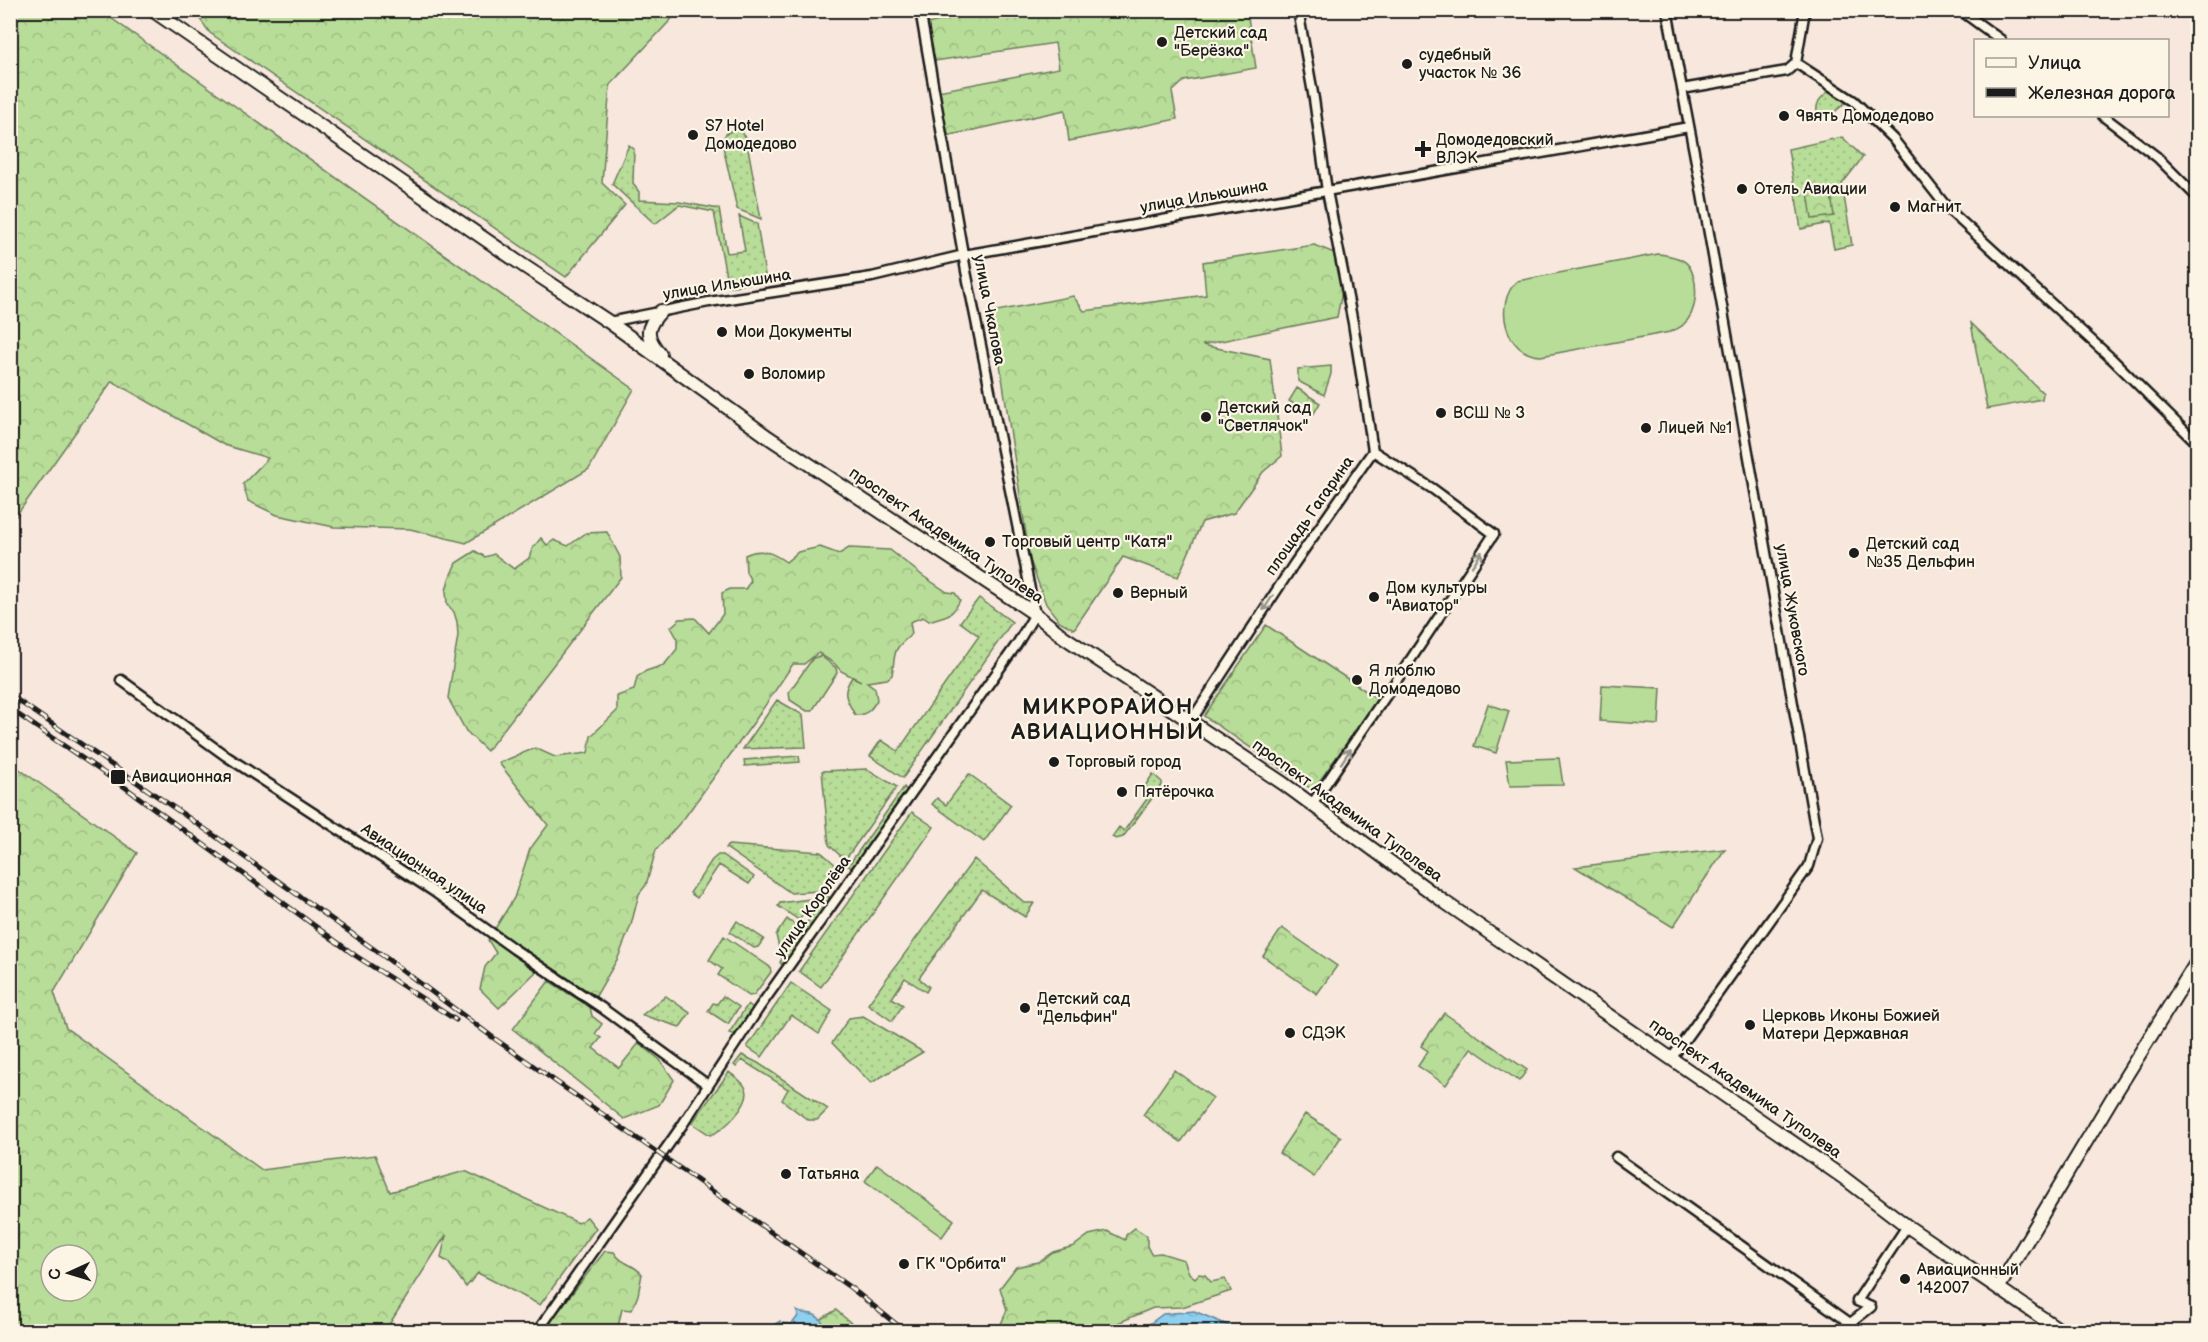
<svg xmlns="http://www.w3.org/2000/svg" width="2208" height="1342" font-family="'Balsamiq Sans',sans-serif">
<style>
.grass{fill:url(#grass-dots);stroke:#6a7c5a;stroke-width:1.5}
.forest{fill:url(#forest-crowns);stroke:#6a7c5a;stroke-width:1.5;fill-rule:evenodd}
.pitch{fill:#b8dd98;stroke:#6a7c5a;stroke-width:1.5}
.water{fill:url(#water-waves);stroke:#61879b;stroke-width:1.5}
.lines{fill:none;stroke-linecap:round;stroke-linejoin:round}
.street-casing{stroke:#1c1c1c;stroke-width:13}
.secondary-casing{stroke:#1c1c1c;stroke-width:16}
.street{stroke:#fcf5e5;stroke-width:8}
.secondary{stroke:#fcf5e5;stroke-width:12}
.rail-casing{stroke:#1c1c1c;stroke-width:5}
.rail{stroke:#fcf5e5;stroke-width:3;stroke-dasharray:9;stroke-linecap:butt}
.oneway{stroke:#97938b}
.poi-dot{fill:#1c1c1c;stroke:#fcf5e5;stroke-width:2}
.labels{text-anchor:middle;dominant-baseline:central;stroke-width:4.5;stroke-linejoin:round;paint-order:stroke}
.poi-label{font-size:16px;fill:#1c1c1c;stroke:#fcf5e5;text-anchor:start}
.street-label{font-size:16px;fill:#1c1c1c;stroke:#fcf5e5}
.district-label{font-size:22px;font-weight:bold;letter-spacing:1.5px;fill:#1c1c1c;stroke:#fcf5e5}
</style>
<defs>
<pattern id="grass-dots" width="8" height="8" patternUnits="userSpaceOnUse" patternTransform="scale(1.5)"><rect width="8" height="8" fill="#b8dd98"/><path d="M2 2h.1M6 6h.1" fill="none" stroke="#9ebd82" stroke-width="1.8" stroke-linecap="round"/></pattern>
<pattern id="forest-crowns" width="20" height="18" patternUnits="userSpaceOnUse" patternTransform="scale(1.5)"><rect width="20" height="18" fill="#b8dd98"/><path d="M2 6a3 3 0 1 1 6 0M12 15a3 3 0 1 1 6 0" fill="none" stroke="#9ebd82"/></pattern>
<pattern id="water-waves" width="16" height="10" patternUnits="userSpaceOnUse" patternTransform="scale(1.5)"><rect width="16" height="10" fill="#8fcff0"/><path d="M0 5q4-4 8 0t8 0" fill="none" stroke="#7bb1cd"/></pattern>
</defs>
<rect width="100%" height="100%" fill="#f7e7dd"/>
<filter id="ink" filterUnits="userSpaceOnUse"><feTurbulence type="fractalNoise" baseFrequency=".0167" numOctaves="2"/><feDisplacementMap in="SourceGraphic" scale="12" xChannelSelector="R" yChannelSelector="G"/><feConvolveMatrix kernelMatrix="1 2 1 2 8 2 1 2 1" color-interpolation-filters="sRGB"/></filter>
<g filter="url(#ink)">
<path class="grass" d="M1830,90L1844,98L1845,103L1830,116L1818,117C1814,103 1820,98 1830,90Z
M734,130L741,132L746,137L761,219L737,209L722,142C724,135 727,132 734,130Z
M1842,137L1863,157L1842,184L1852,245L1834,249L1829,223L1801,229L1788,149Z
M629,145L634,149L633,183L639,192V200L679,202L719,209L727,253L745,251L739,216L757,224L766,281L728,287L714,212L679,205L655,224L612,184Z
M979,598L1012,622L903,778L870,756L881,740L898,751L979,636L960,622Z
M777,700L803,715L806,747L743,749Z
M799,756L800,762L745,766L744,760Z
M867,769L897,787L845,860L829,845L822,771Z
M969,774L1011,805L984,842L932,804L937,798L946,805Z
M1153,774L1162,782V785L1123,837L1116,839L1112,837L1119,827L1124,831L1152,792L1145,786Z
M904,787L907,791L853,868L848,866Z
M912,812L934,827L821,987L799,971Z
M728,845L821,852L838,867L819,891L791,893L726,848Z
M718,855H723L754,877L749,884L719,865L697,898L690,893L712,860Z
M974,859L1025,903H1034L1025,917L982,890L919,978L929,987L926,992L905,978L892,998L903,1005L892,1021L868,1004Z
M826,895L829,897V901L786,963L781,964L780,962Z
M817,898L799,920L778,906L780,903Z
M787,919L796,926L780,952L776,935Z
M737,921L764,939L758,947L754,948L730,932Z
M791,983L832,1011L819,1034L791,1015L762,1057L747,1047Z
M666,996L690,1013L680,1027L642,1015Z
M723,996L739,1007L728,1024L708,1011L713,1003L717,1004Z
M748,1004L752,1007V1012L737,1035L729,1033Z
M863,1016L923,1052L871,1083L832,1043L849,1018Z
M742,1055L758,1063L828,1109L817,1120H808L782,1100L788,1089L742,1060L736,1067L734,1065Z
M729,1072C735,1077 744,1082 746,1089C752,1103 723,1132 710,1135L692,1123Z"/>
<path class="forest" d="M11,10L101,11L634,389L589,469L466,543L410,529L334,527L277,515L248,501L243,484L268,458L224,445L112,381L11,523Z
M985,10L1247,11L1256,68L1184,81L1172,92L1177,119L1069,141L1065,110L946,136L938,91L1059,68L1055,43L935,61L927,24Z
M194,11H679L610,85L602,183L625,205L566,277L210,33Z
M1830,188L1834,216L1812,219L1808,192Z
M1314,245L1337,254L1343,287L1337,317L1202,345L1270,359L1282,456L1263,472L1234,513L1202,522L1178,577L1123,557L1074,629L1059,621L1046,604L1030,560L992,312L1073,296L1084,311L1206,295L1203,262Z
M1971,323L2043,393L2042,399L1987,409Z
M1331,366V374L1324,395L1298,381V369Z
M1297,388L1320,403L1313,415L1289,401Z
M607,532L620,557L621,577L487,751L466,731L448,698L458,635L457,622L454,612L447,604L446,591L449,579L456,563L475,551L485,557L494,554L514,569L529,558L532,549L541,538L547,545L554,540L568,546L586,533Z
M820,547L839,554L849,548L890,550L923,576L947,592L955,593L960,600C951,619 946,614 929,621L923,617L910,622L912,634C891,651 896,651 892,675L887,679L867,682L875,688L877,700C871,710 867,715 855,715C846,698 841,694 852,677L861,681L841,671L834,663L818,653L804,664H793L754,722L685,817L656,850L646,885L639,894L631,925L618,958L596,996L544,964L499,1008L480,989L485,967L496,953L488,940L514,898L530,849L548,825L499,763L535,748L555,757L588,753L591,736L617,711V696L634,690L637,677L646,671L664,665L677,649V638L671,627L680,619L695,618L709,633L723,614L722,593L730,589H745L751,581L746,572L745,555C761,547 773,553 786,562L798,552Z
M1266,625L1378,699L1313,790L1204,716Z
M1488,704L1509,711L1496,753L1474,746Z
M11,763L137,853L54,992L66,1028L262,1170L375,1155L390,1192L465,1171L578,1223L587,1217L596,1228L540,1305L478,1273L466,1287L448,1262L441,1258L446,1235L385,1331H11ZM51,1255H87V1291H51Z
M1725,849L1673,927L1575,867Z
M1282,928L1337,966L1317,994L1263,956Z
M724,936L770,967L771,972L754,995L749,996L718,975L722,969L709,960Z
M549,981L590,1007L592,1016L602,1024L595,1034L601,1038L593,1048L619,1068L639,1043L660,1060L674,1080L659,1105L624,1119L513,1029Z
M1444,1013L1527,1070L1519,1081L1471,1048L1446,1085L1418,1066L1428,1051L1421,1046Z
M1174,1070L1213,1098L1181,1142L1143,1115Z
M1305,1114L1341,1137L1314,1177L1279,1153Z
M1135,1228L1147,1236V1246L1151,1254L1161,1253L1184,1260L1189,1273L1195,1278L1199,1274L1205,1275L1211,1282L1225,1279L1231,1291L1182,1307L1153,1308L1099,1331H992L1001,1324L1007,1310L1000,1288L1016,1267L1038,1262L1053,1252L1074,1246L1089,1235L1107,1231L1125,1240L1126,1235Z
M605,1251L614,1252C622,1265 631,1262 642,1274L638,1295L632,1310L622,1309L617,1331H562L550,1322Z
M836,1310L860,1331L800,1332Z"/>
<path class="pitch" d="M1658,254C1668,255 1683,257 1689,266C1699,282 1698,312 1683,325C1680,328 1674,330 1670,332L1541,356C1505,355 1493,304 1517,281Z
M821,656L836,668L837,673L812,711H807L790,700L789,692L813,658Z
M1602,685L1661,688L1659,725L1600,721Z
M1559,758L1563,785L1510,786L1506,760Z
M877,1164L954,1220L942,1237L865,1181Z"/>
<path class="water" d="M797,1311C803,1315 805,1312 812,1314C819,1316 826,1325 827,1331H790L787,1326L775,1324L780,1321V1323L792,1324L798,1316Z
M1194,1311L1242,1331H1140L1163,1314Z"/>
<g class="lines">
<g class="street-casing">
<path id="street" d="M1298,10L1314,99L1327,191L1353,323L1373,451
M1667,10L1700,183L1817,838L1809,866L1671,1059
M1960,10L2001,40
M1796,63L1854,101L1893,139L1949,210L2112,359L2198,444
M1682,89L1787,71L1796,63L1805,10
M2103,116L2157,157L2198,198
M609,322L709,302L872,277L964,255L1689,127
M121,680L226,756L433,891L514,949L602,1008L708,1085
M1191,721L1294,564L1373,451
M1312,804L1407,665L1494,534L1433,489L1373,451
M1616,1157L1850,1323
M537,1332L683,1124L759,1008L1017,644L1035,614L966,271L920,10
M1839,1332L1871,1307L1857,1301L1907,1226"/>
</g>
<g class="secondary-casing">
<path id="secondary" d="M152,10L524,266L609,322L768,437L1035,614L1064,637L1284,784L1446,903L1844,1178L1907,1226L2063,1332
M660,354C645,336 645,328 661,311
M1999,1287L2111,1100L2198,960"/>
</g>
<use href="#street" class="street"/>
<use href="#secondary" class="secondary"/>
<g class="rail-casing">
<path id="rail" d="M10,695L215,836L389,960L495,1039L851,1288L906,1332
M10,709L126,788L356,956L456,1020"/>
</g>
<use href="#rail" class="rail"/>
</g>
<defs><path id="oneway-shaft" d="M-6 0H5M1.5-3L5.5 0L1.5 3" fill="none" stroke-width="1.6" stroke-linecap="round" stroke-linejoin="round" transform="scale(1.5)"/></defs>
<g class="oneway">
<use href="#oneway-shaft" transform="translate(1477 559) rotate(-56)"/>
<use href="#oneway-shaft" transform="translate(1268 603) rotate(123)"/>
<use href="#oneway-shaft" transform="translate(1346 756) rotate(-56)"/>
</g>
</g>
<g class="poi-dot">
<circle cx="1162" cy="42" r="6"/>
<circle cx="1407" cy="64" r="6"/>
<circle cx="1784" cy="116" r="6"/>
<circle cx="693" cy="135" r="6"/>
<path d="M1420 140h6v6h6v6h-6v6h-6v-6h-6v-6h6z"/>
<circle cx="1742" cy="189" r="6"/>
<circle cx="1895" cy="207" r="6"/>
<circle cx="722" cy="332" r="6"/>
<circle cx="749" cy="374" r="6"/>
<circle cx="1441" cy="413" r="6"/>
<circle cx="1206" cy="417" r="6"/>
<circle cx="1646" cy="428" r="6"/>
<circle cx="990" cy="542" r="6"/>
<circle cx="1854" cy="553" r="6"/>
<circle cx="1118" cy="593" r="6"/>
<circle cx="1374" cy="597" r="6"/>
<circle cx="1357" cy="680" r="6"/>
<circle cx="1054" cy="762" r="6"/>
<rect x="110" y="769" width="16" height="16" rx="3"/>
<circle cx="1122" cy="792" r="6"/>
<circle cx="1025" cy="1008" r="6"/>
<circle cx="1750" cy="1025" r="6"/>
<circle cx="1290" cy="1033" r="6"/>
<circle cx="786" cy="1174" r="6"/>
<circle cx="904" cy="1264" r="6"/>
<circle cx="1905" cy="1279" r="6"/>
</g>
<g class="labels">
<g class="poi-label">
<text x="1174" y="33">Детский сад<tspan x="1174" dy="18">"Берёзка"</tspan></text>
<text x="1419" y="55">судебный<tspan x="1419" dy="18">участок № 36</tspan></text>
<text x="1796" y="116">9вять Домодедово</text>
<text x="705" y="126">S7 Hotel<tspan x="705" dy="18">Домодедово</tspan></text>
<text x="1436" y="140">Домодедовский<tspan x="1436" dy="18">ВЛЭК</tspan></text>
<text x="1754" y="189">Отель Авиации</text>
<text x="1907" y="207">Магнит</text>
<text x="734" y="332">Мои Документы</text>
<text x="761" y="374">Воломир</text>
<text x="1218" y="408">Детский сад<tspan x="1218" dy="18">"Светлячок"</tspan></text>
<text x="1453" y="413">ВСШ № 3</text>
<text x="1658" y="428">Лицей №1</text>
<text x="1002" y="542">Торговый центр "Катя"</text>
<text x="1866" y="544">Детский сад<tspan x="1866" dy="18">№35 Дельфин</tspan></text>
<text x="1386" y="588">Дом культуры<tspan x="1386" dy="18">"Авиатор"</tspan></text>
<text x="1130" y="593">Верный</text>
<text x="1369" y="671">Я люблю<tspan x="1369" dy="18">Домодедово</tspan></text>
<text x="1066" y="762">Торговый город</text>
<text x="132" y="777">Авиационная</text>
<text x="1134" y="792">Пятёрочка</text>
<text x="1037" y="999">Детский сад<tspan x="1037" dy="18">"Дельфин"</tspan></text>
<text x="1762" y="1016">Церковь Иконы Божией<tspan x="1762" dy="18">Матери Державная</tspan></text>
<text x="1302" y="1033">СДЭК</text>
<text x="798" y="1174">Татьяна</text>
<text x="916" y="1264">ГК "Орбита"</text>
<text x="1917" y="1270">Авиационный<tspan x="1917" dy="18">142007</tspan></text>
</g>
<g class="street-label">
<text transform="translate(1204 197) rotate(-10)">улица Ильюшина</text>
<text transform="translate(727 285) rotate(-9)">улица Ильюшина</text>
<text transform="translate(989 310) rotate(79)">улица Чкалова</text>
<text transform="translate(1310 516) rotate(-55)">площадь Гагарина</text>
<text transform="translate(946 536) rotate(34)">проспект Академика Туполева</text>
<text transform="translate(1792 610) rotate(80)">улица Жуковского</text>
<text transform="translate(1347 811) rotate(36)">проспект Академика Туполева</text>
<text transform="translate(424 869) rotate(34)">Авиационная улица</text>
<text transform="translate(813 907) rotate(-55)">улица Королёва</text>
<text transform="translate(1745 1089) rotate(35)">проспект Академика Туполева</text>
</g>
<g class="district-label">
<text x="1108" y="707">МИКРОРАЙОН<tspan x="1108" dy="25">АВИАЦИОННЫЙ</tspan></text>
</g>
</g>
<rect width="2208" height="1342" fill="none" stroke="#fcf5e5" stroke-width="36"/>
<rect x="18" y="18" width="2172" height="1306" fill="none" stroke="#1c1c1c" stroke-width="2" filter="url(#ink)"/>
<rect x="1974" y="39" width="195" height="78" fill="#fcf5e5" stroke="#a29e95" stroke-width="1.5"/>
<rect x="1986" y="58" width="30" height="9" fill="#fcf5e5" stroke="#a29e95" stroke-width="1.5"/>
<text x="2028" y="69" font-size="18" fill="#1c1c1c">Улица</text>
<rect x="1986" y="88" width="30" height="9" fill="#1c1c1c" stroke="#a29e95" stroke-width="1.5"/>
<text x="2028" y="99" font-size="18" fill="#1c1c1c">Железная дорога</text>
<g transform="translate(69 1273) rotate(266)"><circle r="28" fill="#fcf5e5" stroke="#a29e95" stroke-width="1.5"/>
<path d="M0-4.5L10 22L0 15L-10 22Z" fill="#1c1c1c"/>
<text y="-9" font-size="16" font-weight="bold" text-anchor="middle" fill="#1c1c1c">С</text>
</g>
</svg>
